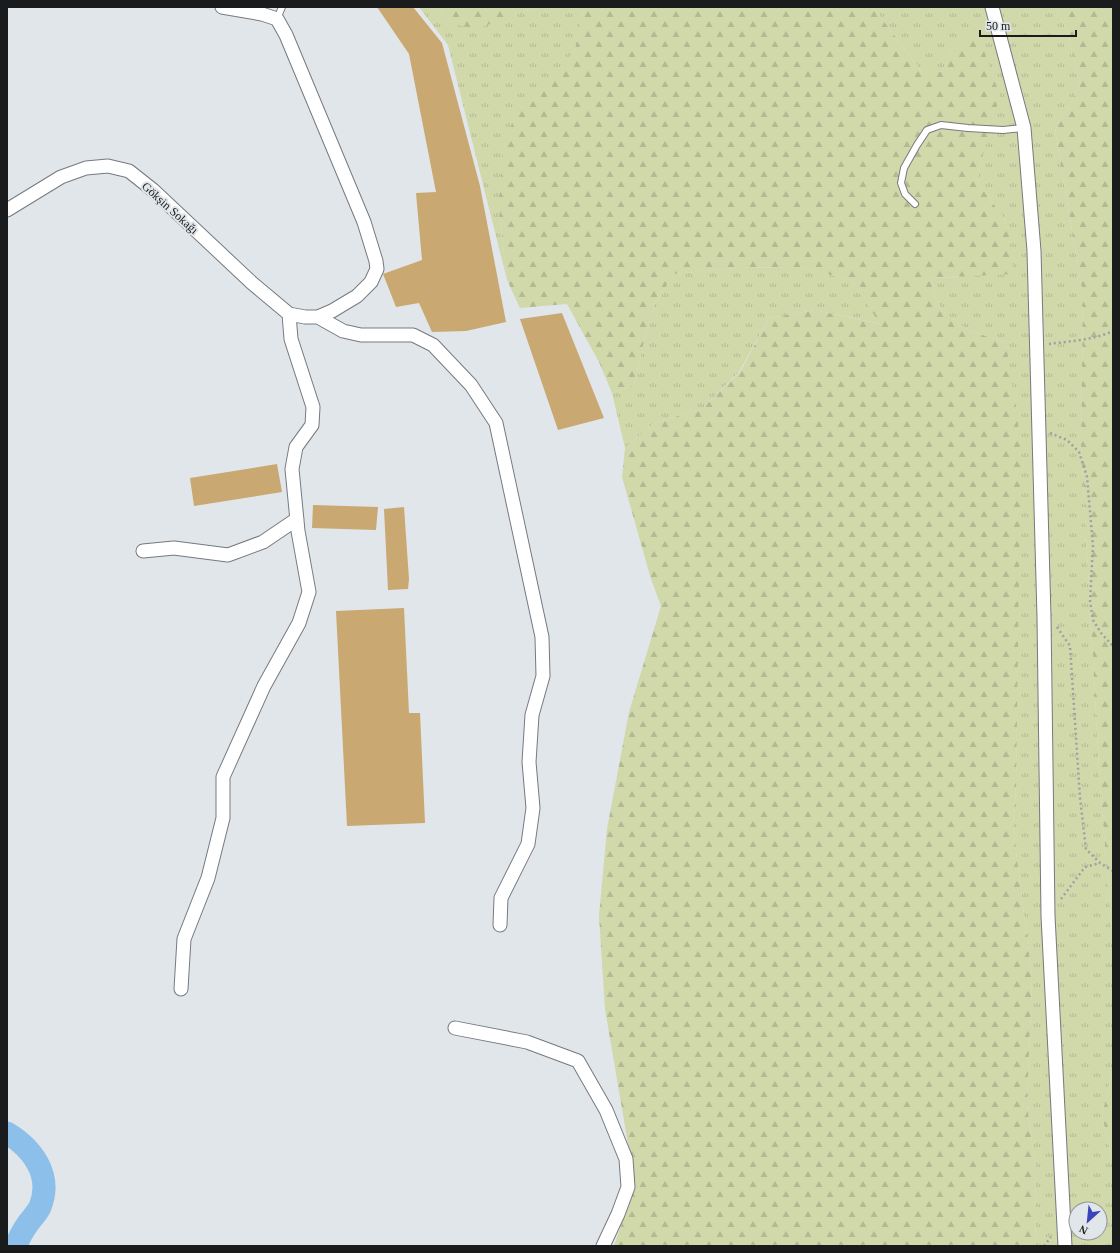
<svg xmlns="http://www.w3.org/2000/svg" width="1120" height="1253" font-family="Georgia,serif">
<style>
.grass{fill:url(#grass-tufts);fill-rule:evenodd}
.forest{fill:url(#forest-firs)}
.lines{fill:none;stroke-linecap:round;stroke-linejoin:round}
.river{stroke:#8cbfe9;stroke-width:23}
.building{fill:#c9a872}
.service-casing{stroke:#767a7e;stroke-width:8}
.minor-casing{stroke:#767a7e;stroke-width:15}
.path{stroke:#9da1a4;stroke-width:2.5;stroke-dasharray:2 3;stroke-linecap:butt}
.service{stroke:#fff;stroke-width:6}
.minor{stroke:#fff;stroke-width:13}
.labels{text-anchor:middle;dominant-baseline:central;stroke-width:4;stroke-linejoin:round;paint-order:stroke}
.street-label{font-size:12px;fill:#191b1c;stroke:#e1e6ea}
</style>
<defs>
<pattern id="grass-tufts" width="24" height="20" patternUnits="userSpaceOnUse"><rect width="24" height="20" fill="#d1d8aa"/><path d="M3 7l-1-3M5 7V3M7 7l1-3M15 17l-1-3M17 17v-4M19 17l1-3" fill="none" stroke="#b3b992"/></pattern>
<pattern id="forest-firs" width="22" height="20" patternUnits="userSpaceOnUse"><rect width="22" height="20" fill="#d1d8aa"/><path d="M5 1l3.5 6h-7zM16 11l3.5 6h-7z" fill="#b3b992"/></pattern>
</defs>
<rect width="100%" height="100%" fill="#e1e6ea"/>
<path class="grass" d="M419,7H438L448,23L520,13L536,7H576L583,12L574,53L553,74L499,208L507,280L448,45Z
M873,7H1055L1068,32L1080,86L1055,130L1083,295L1081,445L1100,785L1113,944V1068L1102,1115L1113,1163V1246H1036L1035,1211L1036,1171L1027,1104L1032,977L1013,827L1016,788L1018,608L1006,343L968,330L941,310L929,278L959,277L1007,222L977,182L984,150L953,47L942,72H922ZM1076,1209H1100V1233H1076Z
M799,267L851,280L881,324L815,310L769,318L739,372L702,409L654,423L625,448L612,393L634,385L644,341L654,306L674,274L734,268Z"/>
<path class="forest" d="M438,7H536L476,29L448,23Z
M576,7H873L922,72H942L953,47L977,31L1000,96L984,150L977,182L1007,222L1014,274L929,278L941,310L968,330L1006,343L1021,444L1016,788L1013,827L1032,977L1027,1104L1036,1171L1035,1211L1036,1246H614L635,1185L605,1009L599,916L607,829L629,712L661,606L651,579L622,477L625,448L654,423L702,409L740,372L769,318L815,310L880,324L851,280L799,267L734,268L674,274L654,306L644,341L634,385L612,393L599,362L567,304L520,308L507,280L499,208L503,146L520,104L574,53L583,12Z
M1055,7H1113V944L1100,785L1081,445L1083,295L1055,130L1080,86L1068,32Z
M1113,1068V1163L1102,1115Z"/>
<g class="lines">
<path class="river" d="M7,1133C32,1148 53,1175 40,1207C37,1213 33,1217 29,1222C24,1229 19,1237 16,1246"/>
</g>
<path class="building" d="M377,7H413L442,43L480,186L506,322L466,331L432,332L419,303L396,307L383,274L422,260L416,193L436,192L409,54Z
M562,313L604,418L558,430L520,319Z
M277,464L282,492L194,506L190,478Z
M313,505L378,507L376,530L312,528Z
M404,507L409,579L408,589L388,590L384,509Z
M404,608L409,713H420L425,823L347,826L336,611Z"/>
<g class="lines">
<g class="service-casing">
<path id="service" d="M277,19L282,7
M915,204L905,194L901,183L904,168L917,145L927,130L941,125L968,128L1003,130L1024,128"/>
</g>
<g class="minor-casing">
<path id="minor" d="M992,7L1024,128L1034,251L1044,617L1048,916L1065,1246
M7,210L61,177L86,168L108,166L129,171L153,190L252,283L289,314L305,317H318L332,311L357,296L371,282L377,269L376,261L364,222L286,35L277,19L262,14L222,7
M318,317L343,331L361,335H413L433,345L471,385L496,423L542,637L543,676L532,715L529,762L533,808L528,844L501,898L500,925
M143,551L174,548L228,555L263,542L297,519
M181,989L184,939L208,878L223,818V777L264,686L299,623L309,592L298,531L292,469L296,447L312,425L313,407L291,339L289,314
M455,1028L527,1042L578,1061L606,1110L626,1159L628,1187L618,1214L603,1246"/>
</g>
<path class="path" d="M1049,344C1070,341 1094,340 1113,331
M1050,433L1067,440L1079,452L1087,477L1093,546L1090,601L1093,620L1101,633L1113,646
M1057,627L1070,646L1080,798L1086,849L1100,863L1113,871
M1061,899L1085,867L1100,863
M1044,1246L1051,1237"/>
<use href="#service" class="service"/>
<use href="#minor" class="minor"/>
</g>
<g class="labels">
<g class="street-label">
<text transform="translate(170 208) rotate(42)">Gökşin Sokağı</text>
</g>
</g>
<rect width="1120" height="1253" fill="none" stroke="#191b1c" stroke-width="16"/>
<g transform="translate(1088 1221) rotate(207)"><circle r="19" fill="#e1e6ea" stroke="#919598"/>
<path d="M0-3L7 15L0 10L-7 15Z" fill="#3a45b8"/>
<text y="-6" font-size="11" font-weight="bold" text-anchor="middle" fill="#191b1c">N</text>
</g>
<path d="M980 30v6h96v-6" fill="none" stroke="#191b1c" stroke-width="2"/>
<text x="986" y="30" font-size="12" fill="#191b1c" stroke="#e1e6ea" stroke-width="3" paint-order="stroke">50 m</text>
</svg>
